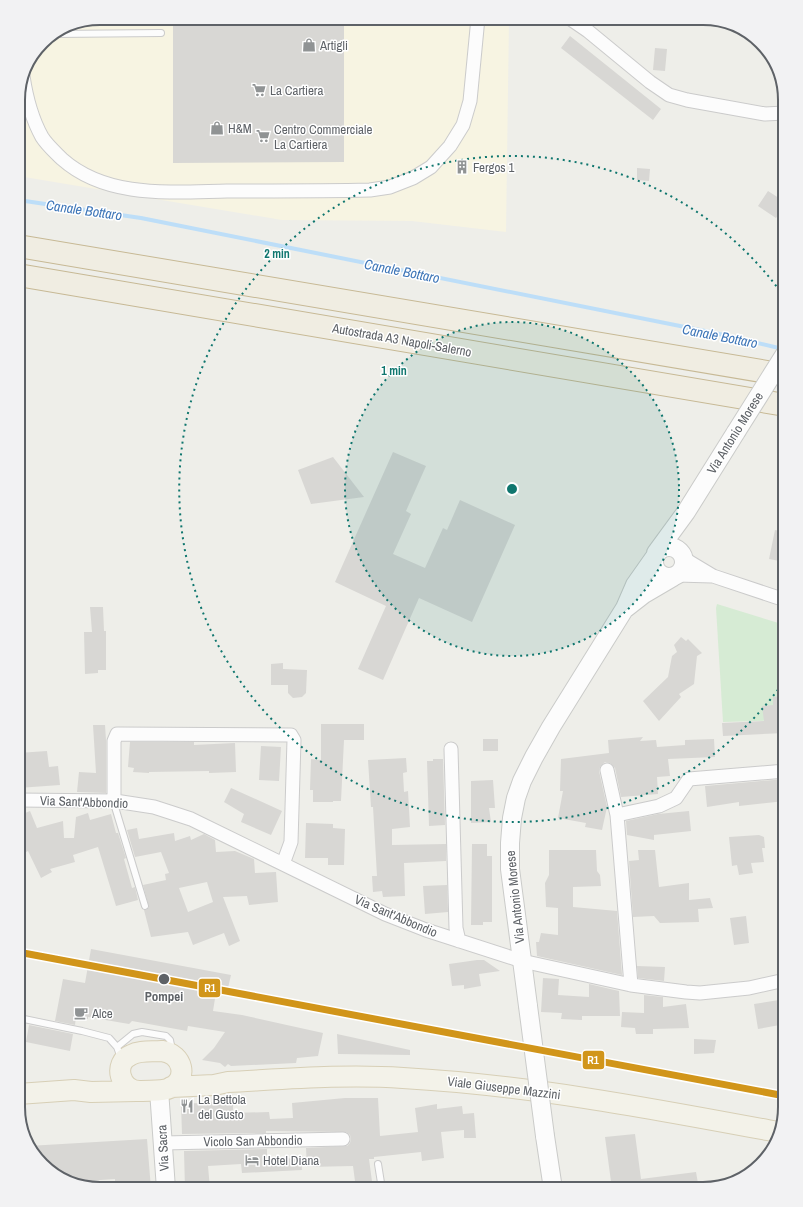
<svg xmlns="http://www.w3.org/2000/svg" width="803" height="1207" font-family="'Archivo Narrow',sans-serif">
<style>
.commercial{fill:#f7f4e2}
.green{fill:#d6ebd4}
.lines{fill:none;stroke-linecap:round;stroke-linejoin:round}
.stream{stroke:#bddef8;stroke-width:4}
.building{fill:#d8d7d4;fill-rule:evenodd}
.lane-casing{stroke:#cbcbcb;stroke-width:8}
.street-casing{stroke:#cbcbcb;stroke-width:15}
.secondary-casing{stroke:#cacbc9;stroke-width:20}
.primary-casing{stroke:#d7cfb6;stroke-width:22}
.highway-casing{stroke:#c7b995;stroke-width:24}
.lane{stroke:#fcfcfc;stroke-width:6}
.street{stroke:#fcfcfc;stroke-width:13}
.secondary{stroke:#fcfcfc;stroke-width:18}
.primary{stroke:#f3f2e9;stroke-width:20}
.highway{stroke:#f0ede2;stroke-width:22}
.secondary-bridge-casing{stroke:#cacbc9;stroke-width:20;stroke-linecap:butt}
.secondary-bridge{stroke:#fcfcfc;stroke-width:18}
.rail-1-casing{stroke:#fff;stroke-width:10}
.rail-1{stroke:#d1951a;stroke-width:7}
.ring{fill:none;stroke:#0f766e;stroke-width:2;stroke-dasharray:2 4}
.stop-dot{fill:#5e6267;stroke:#fff;stroke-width:1.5}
.labels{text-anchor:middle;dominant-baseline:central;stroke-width:3;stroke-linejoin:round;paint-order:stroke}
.poi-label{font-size:13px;fill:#5e6267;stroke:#fff;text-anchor:start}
.street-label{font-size:13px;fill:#5e6267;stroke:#fff}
.stop-label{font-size:13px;font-weight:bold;fill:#5e6267;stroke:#fff}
.water-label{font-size:14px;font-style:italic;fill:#3e76b8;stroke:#fff}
.rim{fill:none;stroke:#5e6267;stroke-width:2}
.centre{fill:#0f766e;stroke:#fff;stroke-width:2}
.ring-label{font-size:12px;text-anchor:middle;font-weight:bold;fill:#0f766e;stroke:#fff;stroke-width:3;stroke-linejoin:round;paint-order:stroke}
.line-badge{stroke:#fff;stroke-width:1.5}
.badge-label{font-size:11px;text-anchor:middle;font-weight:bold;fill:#fff}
</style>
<rect width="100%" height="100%" fill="#eeeee9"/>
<path class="commercial" d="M100,18H509L506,232L412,221L282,220L18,176V95L26,64L42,42L69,24Z"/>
<path class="green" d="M717,604L785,625V720L723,722L716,608Z"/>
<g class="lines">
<path class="stream" d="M18,200L141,218L715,333L783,349"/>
</g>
<path class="building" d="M173,18H344V162L173,163Z
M570,36L661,109L653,120L561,48Z
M655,48L667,49L665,71L653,70Z
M637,168L650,169L649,181L637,180Z
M768,191L785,202V205L776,218L758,206Z
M393,452L426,466L406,511L411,514L393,554L425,568L443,528L447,530L460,500L515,525L472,622L419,598L383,680L358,669L386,606L335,582Z
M333,457L364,497L311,504L298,470Z
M775,530L785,532V562L769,559Z
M90,607H103L104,631H106V670H98V673L85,674L84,632H92Z
M681,637L686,641L688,639L702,653L697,656L694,684L679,694L681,697L659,721L643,701L668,677L672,656L677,652L674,645Z
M283,663V669L307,670L306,693L302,697L293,698L288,693V685H271V664Z
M785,696V733L723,736L722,723L764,721L762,706L773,705V697Z
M321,724H364V740H344L341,801H333V802H313V790H310L311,759L321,760Z
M93,725H105L106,740V793L77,792L79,772L96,773Z
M643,737L640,741L656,740L657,747L685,745V740L714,739L715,757L668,759L670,776L657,777L658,794L621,797L615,768L610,763L605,762L600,767L599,771L607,807L602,830L585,827L586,823L558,818L563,791H560L561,759L609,753L608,740Z
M483,739H498V751H483Z
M130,742H194V745L235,743L236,772L209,773V771L149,772V773L133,772L134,768L128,767Z
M261,746L281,747L279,781L259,780Z
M47,751L49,767L58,766L60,785L18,788V753Z
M406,758L407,772L403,773L404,792L408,791L410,827L392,829V845L446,844V861L404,863L405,896L383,897L382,891L373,892L372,876H377L373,807H371L368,760Z
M433,759H443L445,825L429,826L427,761H433Z
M785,779V801L739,806V802L707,807L705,786Z
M493,780L495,808H489L491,822L471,823V781Z
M231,788L282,811L271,835L241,822L244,814L224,802Z
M30,811L37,828L63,821L64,838H74L76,817L88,813L90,820L111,814L116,833H118L126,858L124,859L132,888L135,887L138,900L116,906L98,847L73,855L75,862L50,869L52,872L41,878L28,851L24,853L23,850L18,851V816Z
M689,811L691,831L654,835V840L627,835L626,821L658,814Z
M306,823L333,824V828L345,829L344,865H328V858H305Z
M137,828L139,839L174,833L175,841L190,836L191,840L204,834L215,840L216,852L235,851L254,859L255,873L276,872L278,902L249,905L247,896L223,897L240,941L229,946L224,933L193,945L188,932L151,937L144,910L148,909L149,907L143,885L166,880L165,874L169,873L161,852L135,857L127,830ZM207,882L213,902L188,912L179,888Z
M759,835L764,837L765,848H762L764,862L751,863L753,873L739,875L737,865L732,866L729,837Z
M472,844H487V856H492V922H483V925H471Z
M549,850H596L597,871L600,875L601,886L573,887V907L617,911L622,975L537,956L536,942H539L541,933L558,935V908L546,907L545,883L549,875Z
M638,850H655L659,887L689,883V900L710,898L713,908L698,909L699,922L660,923L654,916L633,917L629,861L639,860Z
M447,885L448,912L425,914L423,886Z
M746,916L749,943L734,945L730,918Z
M91,949L231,975L228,988L217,986L213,1011L242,1015L323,1033L318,1056L297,1058L296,1063L231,1066L228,1064L225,1067L220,1063L202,1060L214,1048L225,1032L188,1026L187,1031L132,1021L129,1024L88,1017V1019L76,1016L75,1025L55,1021L63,979L85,983Z
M477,960H484L500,971L479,974L481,986L464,989V985L452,986L449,964Z
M637,966L665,967L664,981L638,978Z
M543,978L559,979L558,995L589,997V984L619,991L620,1016H582V1020L561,1019L562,1013L541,1012Z
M644,995L663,997V1007L686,1004L689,1028L653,1029V1034H636L635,1028L621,1027L622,1012L644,1013Z
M785,999V1024L758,1029L754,1004Z
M29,1025L73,1034L70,1051L26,1042Z
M337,1034L410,1050V1055L338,1054Z
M694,1039L716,1040L714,1053L694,1054Z
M345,1098H378L380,1136L418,1132L415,1108L437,1104V1109L462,1106L463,1114L474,1113L476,1138H464V1130L441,1132L444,1158L422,1161L421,1152L374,1157V1159H369L373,1189H356L353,1166L307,1167L306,1148L347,1146L350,1143L351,1139L350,1135L346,1132L266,1131V1133L182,1134L181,1104L233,1101V1113L269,1112L270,1119L293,1118L292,1103Z
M635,1134L641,1179L696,1172L699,1189H612L605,1137Z
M147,1139L151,1189H115V1179L72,1182L59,1178L28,1146Z
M267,1149V1159L301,1158L302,1170L242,1173L241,1164L208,1166L210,1189H185L184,1151Z"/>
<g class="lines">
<g class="lane-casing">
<path id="lane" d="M54,34L161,33
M114,801L115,807L145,906
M24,1019L82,1031L109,1038L117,1047L121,1058
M117,1047L133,1034L142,1032L166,1036L170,1040L172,1050
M378,1164L382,1189"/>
</g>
<g class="street-casing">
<path id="street" d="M569,18L588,31L650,82L669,95L687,100L765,114L785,113
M23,76C26,96 32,119 42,137C47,145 55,152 62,159C107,199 172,192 227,191C275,191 322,191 370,190L390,187L413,178L431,167L450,146L463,125L470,101L478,18
M683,558L713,576L785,600
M677,575L712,576
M451,749L456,928L459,941
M607,770L617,815
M18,800L115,801L154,807L191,819L385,914L426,930L522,961L631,985L686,992L700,993L749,988L785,980
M114,801V741L117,734L291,735L294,740L291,842L283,864
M631,985L617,815L659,806L676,798L689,779L785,771
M163,1143L343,1139"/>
</g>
<g class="secondary-casing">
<path id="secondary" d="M654 562a15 15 0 1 1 30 0a15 15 0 1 1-30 0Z
M656,553L686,512L736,432
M626,608L644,594L673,577
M528,1006L510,869V843L512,818L516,798L522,781L534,757L551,727L625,608L635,585L654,558
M159,1090L166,1189
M545,1136L553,1189"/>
</g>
<g class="primary-casing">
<path id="primary" d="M162,1051C183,1054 189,1079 170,1088C162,1092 149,1090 140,1091C120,1091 112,1063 131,1055C140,1050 152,1052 162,1051Z
M171,1087L214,1085L228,1082C286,1079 345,1074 403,1078C529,1085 655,1109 778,1132
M18,1094L74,1090L91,1092L136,1091"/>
</g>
<g class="highway-casing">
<path id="highway" d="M18,246L785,375
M18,275L785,405"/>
</g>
<use href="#lane" class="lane"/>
<use href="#street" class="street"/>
<use href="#secondary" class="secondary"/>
<use href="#primary" class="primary"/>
<use href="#highway" class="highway"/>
<g class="secondary-bridge-casing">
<path id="secondary-bridge" d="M736,432L785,354
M528,1006L545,1136"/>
</g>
<use href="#secondary-bridge" class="secondary-bridge"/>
<g class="rail-1-casing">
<path id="rail-1" d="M18,952L785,1096"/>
</g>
<use href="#rail-1" class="rail-1"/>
</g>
<circle cx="512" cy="489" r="167" fill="#0f766e" fill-opacity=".12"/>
<g class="ring">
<circle cx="512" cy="489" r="167"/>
<path d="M785 680A333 333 0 1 1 785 298"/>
</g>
<defs>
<g id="shop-bare" transform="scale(1.08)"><path d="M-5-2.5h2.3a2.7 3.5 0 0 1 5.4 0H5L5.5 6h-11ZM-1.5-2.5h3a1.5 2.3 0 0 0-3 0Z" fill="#909394" stroke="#fff" stroke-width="2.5" paint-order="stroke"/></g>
<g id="supermarket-bare" transform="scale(1.08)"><path d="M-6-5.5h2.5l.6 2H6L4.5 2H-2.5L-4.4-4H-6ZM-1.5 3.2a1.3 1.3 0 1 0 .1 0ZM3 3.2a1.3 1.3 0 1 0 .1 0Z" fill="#909394" stroke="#fff" stroke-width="2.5" paint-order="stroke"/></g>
<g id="building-bare" transform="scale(1.08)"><path d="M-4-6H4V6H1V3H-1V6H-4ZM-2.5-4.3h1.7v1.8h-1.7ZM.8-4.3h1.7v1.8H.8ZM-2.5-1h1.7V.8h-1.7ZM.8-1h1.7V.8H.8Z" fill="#909394" stroke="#fff" stroke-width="2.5" paint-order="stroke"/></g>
<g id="cafe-bare" transform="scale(1.08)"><path d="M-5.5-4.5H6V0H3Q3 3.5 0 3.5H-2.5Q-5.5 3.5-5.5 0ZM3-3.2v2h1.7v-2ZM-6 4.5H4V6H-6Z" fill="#909394" stroke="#fff" stroke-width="2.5" paint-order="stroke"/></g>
<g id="restaurant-bare" transform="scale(1.08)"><path d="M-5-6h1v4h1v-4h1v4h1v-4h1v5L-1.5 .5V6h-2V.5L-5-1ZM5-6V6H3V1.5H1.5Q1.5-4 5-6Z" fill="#909394" stroke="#fff" stroke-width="2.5" paint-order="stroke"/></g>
<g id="hotel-bare" transform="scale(1.08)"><path d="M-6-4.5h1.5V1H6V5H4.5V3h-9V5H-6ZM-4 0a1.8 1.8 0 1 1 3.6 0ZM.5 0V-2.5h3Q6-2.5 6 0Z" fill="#909394" stroke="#fff" stroke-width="2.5" paint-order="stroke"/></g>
</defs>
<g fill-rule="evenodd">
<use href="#shop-bare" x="309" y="45"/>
<use href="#supermarket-bare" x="259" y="90"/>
<use href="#shop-bare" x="217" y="128"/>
<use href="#supermarket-bare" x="263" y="136"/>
<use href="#building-bare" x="462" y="167"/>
<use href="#cafe-bare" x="81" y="1013"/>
<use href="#restaurant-bare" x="187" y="1106"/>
<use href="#hotel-bare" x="252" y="1160"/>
</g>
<circle class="stop-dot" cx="164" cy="979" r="6"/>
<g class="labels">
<g class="poi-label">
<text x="320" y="45">Artigli</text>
<text x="270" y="90">La Cartiera</text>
<text x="228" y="128">H&amp;M</text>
<text x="274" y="129">Centro Commerciale<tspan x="274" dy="15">La Cartiera</tspan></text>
<text x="473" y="167">Fergos 1</text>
<text x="92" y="1013">Alce</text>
<text x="198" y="1099">La Bettola<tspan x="198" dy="15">del Gusto</tspan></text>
<text x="263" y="1160">Hotel Diana</text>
</g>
<g class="street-label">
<text transform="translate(402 340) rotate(10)">Autostrada A3 Napoli-Salerno</text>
<text transform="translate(735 433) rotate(-58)">Via Antonio Morese</text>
<text transform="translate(84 802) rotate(2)">Via Sant'Abbondio</text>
<text transform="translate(515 897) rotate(-96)">Via Antonio Morese</text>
<text transform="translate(396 916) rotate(23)">Via Sant'Abbondio</text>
<text transform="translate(504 1088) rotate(7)">Viale Giuseppe Mazzini</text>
<text transform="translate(253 1141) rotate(-1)">Vicolo San Abbondio</text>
<text transform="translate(163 1148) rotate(-93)">Via Sacra</text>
</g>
<g class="stop-label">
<text x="164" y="996">Pompei</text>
</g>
<g class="water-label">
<text transform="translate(84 210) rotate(8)">Canale Bottaro</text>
<text transform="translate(402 271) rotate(11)">Canale Bottaro</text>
<text transform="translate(720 336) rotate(11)">Canale Bottaro</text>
</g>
</g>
<path d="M0 0H803V1207H0ZM100 25H703A75 75 0 0 1 778 100V1107A75 75 0 0 1 703 1182H100A75 75 0 0 1 25 1107V100A75 75 0 0 1 100 25Z" fill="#f2f2f3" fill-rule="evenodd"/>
<path class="rim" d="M100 25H703A75 75 0 0 1 778 100V1107A75 75 0 0 1 703 1182H100A75 75 0 0 1 25 1107V100A75 75 0 0 1 100 25Z"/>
<circle cx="512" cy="489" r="6" class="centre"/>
<g class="ring-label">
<text x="277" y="258">2 min</text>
<text x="394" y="375">1 min</text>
</g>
<g class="line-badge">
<rect x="198" y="978" width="23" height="20" rx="4" fill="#d1951a"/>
<rect x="582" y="1050" width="23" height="20" rx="4" fill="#d1951a"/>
</g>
<g class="badge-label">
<text x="210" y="992">R1</text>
<text x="593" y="1064">R1</text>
</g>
</svg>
